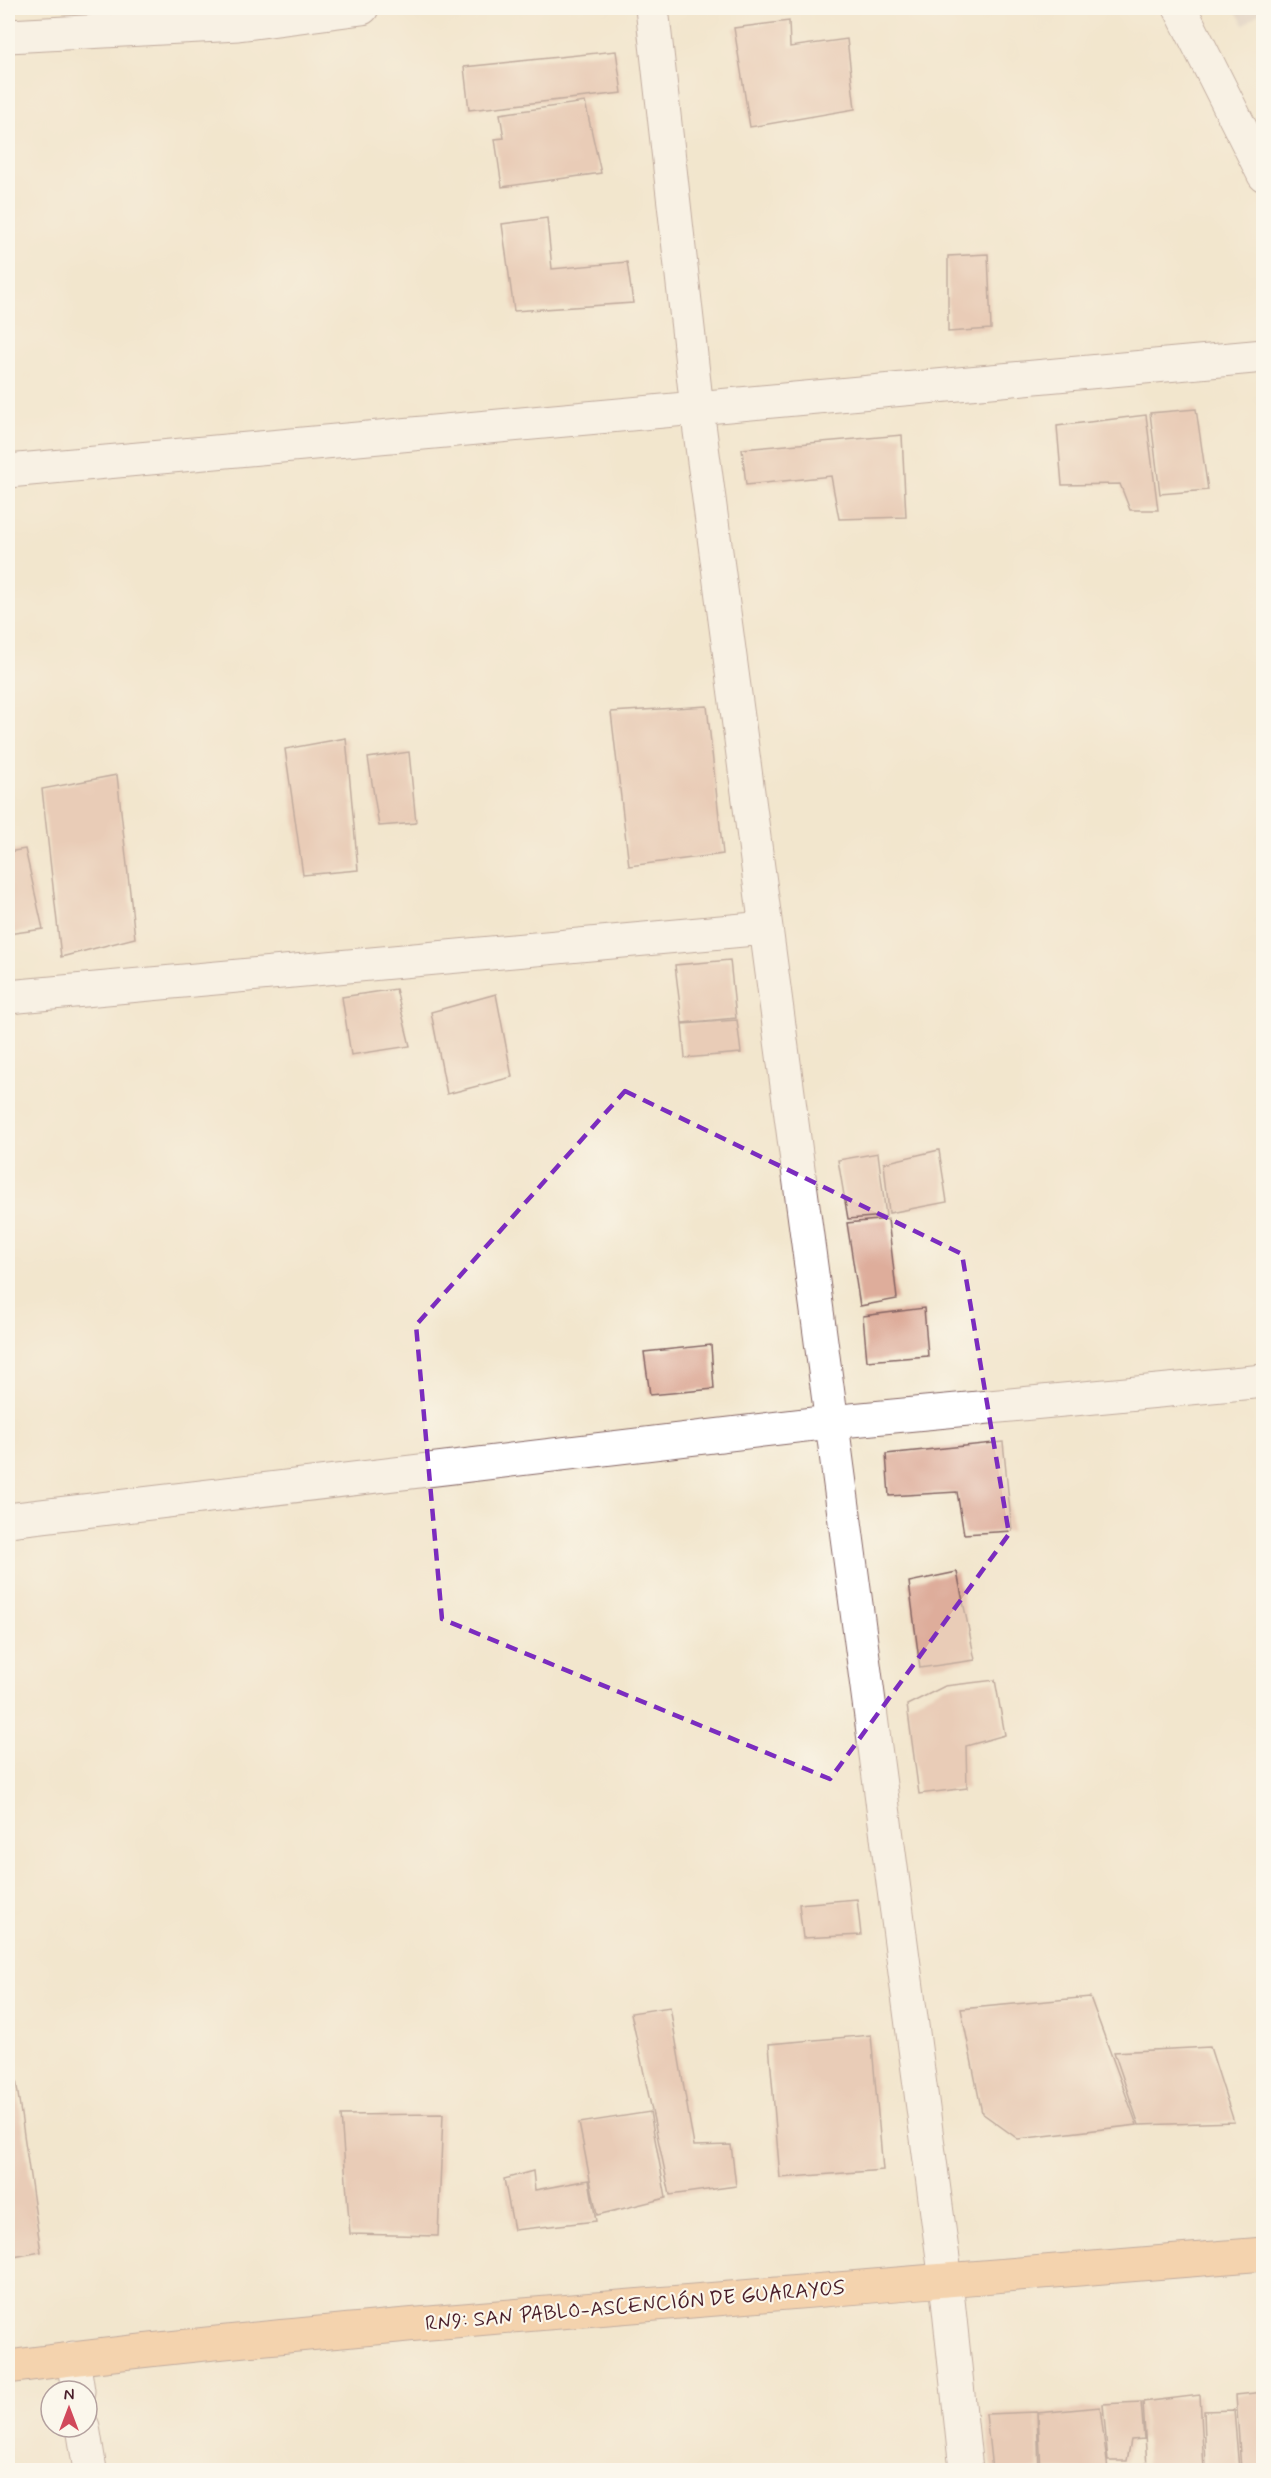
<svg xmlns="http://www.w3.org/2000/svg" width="1271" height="2478" font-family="Mynerve,sans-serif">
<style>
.industrial{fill:#cfc0bb}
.building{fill:#dead9b}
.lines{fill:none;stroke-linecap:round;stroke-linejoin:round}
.minor-casing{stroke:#856564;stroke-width:35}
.tertiary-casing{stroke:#856564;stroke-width:35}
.trunk-casing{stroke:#856564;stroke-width:35}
.minor{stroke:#fff;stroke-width:33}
.tertiary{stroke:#fff;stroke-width:33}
.trunk{stroke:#f7bd88;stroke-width:33}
.marked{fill:none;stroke:#7b2cbf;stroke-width:4.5;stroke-dasharray:12 8;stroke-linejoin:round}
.labels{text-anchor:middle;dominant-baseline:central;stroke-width:4.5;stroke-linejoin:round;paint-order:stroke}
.street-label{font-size:21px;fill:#4a1f2b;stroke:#fbf7ec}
</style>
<rect width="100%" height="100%" fill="#fbf7ec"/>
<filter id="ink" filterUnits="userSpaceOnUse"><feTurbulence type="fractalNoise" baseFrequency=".0167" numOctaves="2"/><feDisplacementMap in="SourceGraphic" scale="12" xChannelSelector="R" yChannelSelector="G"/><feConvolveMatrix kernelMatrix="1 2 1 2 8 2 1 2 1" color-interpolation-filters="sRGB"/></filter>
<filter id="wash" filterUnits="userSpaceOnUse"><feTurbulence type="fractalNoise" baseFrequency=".008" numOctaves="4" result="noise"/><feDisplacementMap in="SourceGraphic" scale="24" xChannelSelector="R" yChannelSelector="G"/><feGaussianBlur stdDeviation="1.35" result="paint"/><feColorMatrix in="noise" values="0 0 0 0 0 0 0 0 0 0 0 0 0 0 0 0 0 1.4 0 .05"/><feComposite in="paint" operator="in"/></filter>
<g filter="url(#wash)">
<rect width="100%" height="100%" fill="#f2e6cd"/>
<path class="industrial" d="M1234,8H1263V10L1244,25Z"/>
<g id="blocks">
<path class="building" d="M789,21L790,47L847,39L855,109L750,127L734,28Z
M616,51L622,93L469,110L464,67Z
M585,102L601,173L502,187L495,139L504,138L500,114Z
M547,218L552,269L627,262L633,303L514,311L502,224Z
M988,254L991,329L948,332V256Z
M1196,409L1208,490L1160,494L1150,413Z
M1146,415L1158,510H1130L1120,484L1062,485L1057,426Z
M902,435L906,517L839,519L831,476L746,485L742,449Z
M707,706L723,854L629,866L611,712Z
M346,738L358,870L303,875L285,749Z
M409,752L416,823L379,826L368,758Z
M117,775L135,938L61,957L42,789Z
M25,849L43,929L8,934V852Z
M730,960L736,1018L682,1023L675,965Z
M396,989L410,1046L351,1055L342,997Z
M496,994L512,1077L447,1094L431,1012Z
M737,1020L741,1053L685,1058L682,1024Z
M939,1150L947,1202L889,1213L884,1163Z
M878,1153L886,1216L848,1219L838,1160Z
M888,1219L897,1299L860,1306L847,1223Z
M924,1308L928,1356L867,1361L863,1316Z
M711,1345L714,1389L650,1395L644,1352Z
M1003,1442L1012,1531L964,1534L957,1492L889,1496L886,1454Z
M957,1572L975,1660L920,1668L909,1582Z
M995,1680L1005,1735L966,1746L967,1788L919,1794L907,1705L945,1686Z
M857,1899L861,1935L803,1938L799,1904Z
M1090,1997L1137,2125L1018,2139L982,2113L961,2009Z
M670,2007L694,2146L731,2145L736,2186L670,2195L631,2013Z
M871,2035L883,2170L780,2178L769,2044Z
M1210,2047L1234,2122L1139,2125L1114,2052Z
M15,2073L41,2252L8,2258V2074Z
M650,2112L666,2198L597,2215L579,2123Z
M443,2114L438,2236L350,2234L341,2115Z
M533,2171L535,2190L589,2180L596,2221L514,2230L504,2179Z
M1264,2392V2470H1241L1236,2395Z
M1200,2395L1204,2470H1169V2465L1147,2467L1143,2402Z
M1141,2402L1144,2439L1131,2440L1127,2461H1108L1103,2404Z
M1100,2407L1108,2470H1041L1038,2413Z
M1234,2410L1239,2470H1206L1204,2411Z
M1037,2412L1039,2470H992L986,2414Z"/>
</g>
</g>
<g filter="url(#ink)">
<use href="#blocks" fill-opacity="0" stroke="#856564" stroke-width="1.5"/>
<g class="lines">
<g class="minor-casing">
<path id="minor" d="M652,8L697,409L946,2281L966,2470
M1180,8L1264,175
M8,36L238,24L362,8
M8,471L1264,356
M8,997L765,928
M8,1520L830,1422L1264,1381"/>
</g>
<g class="tertiary-casing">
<path id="tertiary" d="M73,2358L78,2391
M83,2427L90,2470"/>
</g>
<g class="trunk-casing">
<path id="trunk" d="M8,2367C167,2346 327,2332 487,2318C746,2295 1005,2276 1264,2254"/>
</g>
<use href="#minor" class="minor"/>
<use href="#tertiary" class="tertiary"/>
<use href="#trunk" class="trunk"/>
</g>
</g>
<path d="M0 0H1271V2478H0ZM625,1091L962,1254L1009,1534L830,1779L442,1619L416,1325Z" fill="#f2e6cd" fill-opacity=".55" fill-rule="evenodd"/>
<path class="marked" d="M625,1091L962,1254L1009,1534L830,1779L442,1619L416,1325Z"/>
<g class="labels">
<g class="street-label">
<text transform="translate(635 2306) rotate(-5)">RN9: SAN PABLO-ASCENCIÓN DE GUARAYOS</text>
</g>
</g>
<rect width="1271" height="2478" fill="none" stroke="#fbf7ec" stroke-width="30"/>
<g transform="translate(69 2409)"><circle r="28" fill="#fbf7ec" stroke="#b4a19f" stroke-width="1.5"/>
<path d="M0-4.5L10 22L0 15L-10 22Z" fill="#d1495b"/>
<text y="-9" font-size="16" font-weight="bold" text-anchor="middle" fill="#4a1f2b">N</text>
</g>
</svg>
